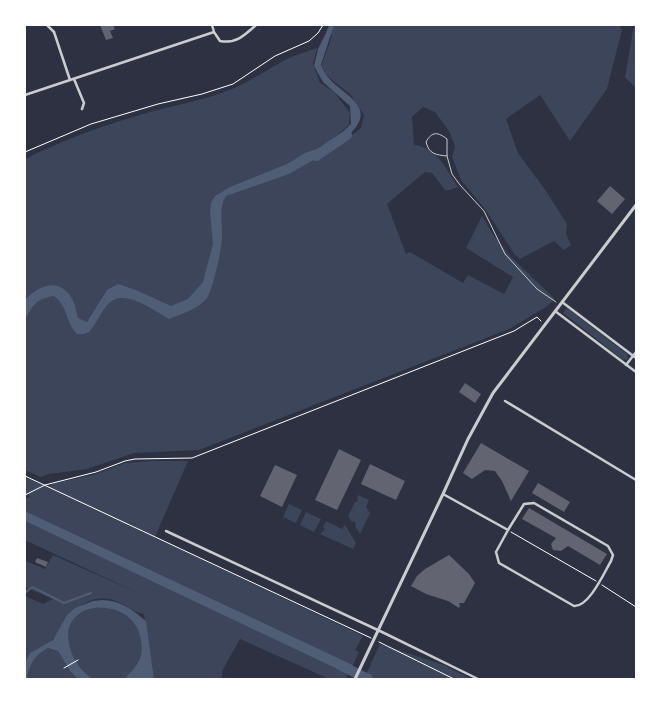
<svg xmlns="http://www.w3.org/2000/svg" width="661" height="704" font-family="Arial,sans-serif">
<style>
.green{fill:#3c4559}
.water{fill:#4f5d75}
.lines{fill:none;stroke-linecap:round;stroke-linejoin:round}
.stream{stroke:#4f5d75;stroke-width:2}
.river{stroke:#4f5d75;stroke-width:10}
.building{fill:#626471}
.path{stroke:#fff;stroke-width:1}
.service{stroke:#caccd0;stroke-width:1}
.minor{stroke:#caccd0;stroke-width:2.5}
.tertiary{stroke:#caccd0;stroke-width:3}
</style>
<rect width="100%" height="100%" fill="#2d3142"/>
<path class="green" d="M329,25H619L622,30L607,89L570,141L540,95L506,119L518,153L546,191L567,224L566,234L571,245L564,250L554,241L520,259L515,255L485,209L461,180L452,157L455,146L449,131L435,112L423,107L412,117L414,145C437,147 446,169 458,187L446,191L432,173L425,172L387,204L406,254L410,252L463,283L468,275L504,294L513,277L466,248L482,216L494,236L511,257L555,299L546,307L509,329L199,450L134,453L87,469L49,474L40,477L25,470V159C64,139 108,124 150,112C175,105 200,101 224,92C247,84 264,71 285,60C295,55 306,52 317,48L313,64L320,83L334,92L350,113L349,125L334,138L339,145L361,128L364,115L351,95L326,75L321,67L332,36L326,31Z
M634,25L636,26V88L625,77Z
M567,308L627,354L628,358L626,360L622,359L563,313Z
M152,461H188L155,537L363,636L355,650L359,652L353,665L25,511V500L30,496L25,494V477L48,487L55,483L93,475L125,463Z
M358,495L369,500L366,507L370,513L360,534L355,526L356,524L354,521L352,522L348,516L355,502H357L358,499L357,498Z
M289,504L302,510L296,523L283,517Z
M306,512L321,519L314,532L300,525Z
M25,521L210,606L348,674L346,679H329L240,639L222,671V679H154L144,614C132,612 124,603 113,600C80,592 71,620 53,639C42,651 34,644 25,663V596L43,604L53,599L25,587V561L45,569L53,555L138,593L25,540Z
M326,521L342,529L345,525L356,543L353,549L320,534L325,529L323,527Z
M101,607C123,610 141,621 142,646C142,651 142,656 140,661C136,668 130,674 124,679C115,679 102,681 93,679C75,674 61,634 73,619C79,611 91,609 101,607Z
M380,644L444,665L471,679H364Z
M48,648L58,651L70,671L78,679H27C30,664 34,656 48,648Z"/>
<path class="water" d="M330,25H334L321,65C330,96 394,102 338,144L335,139L351,124L350,106L323,82L314,66L318,49Z
M325,146L329,151L289,174L226,196C219,207 222,221 222,234C223,245 213,289 207,298C199,309 181,314 169,319C154,311 126,288 109,303C101,311 97,323 89,332L84,334H77C65,322 69,308 54,296C36,299 34,304 25,319V300C36,288 54,278 67,292C74,298 76,310 78,318L87,322L107,290L118,284L136,290L171,306L188,299L203,282L213,244L210,211L211,203L215,196L230,187L287,164L305,153Z
M25,511L353,665L348,674L25,521Z
M102,600C120,600 133,610 146,621L154,679H124C139,664 145,657 140,636C131,597 61,598 69,642C71,657 80,671 93,679H78L70,671L58,651L48,648C34,656 30,664 27,679H25V663L30,653L53,640L67,615L75,608L93,601Z"/>
<g class="lines">
<path class="stream" d="M25,593L32,587L64,603L91,593"/>
<path class="river" d="M316,156L347,135
M340,665L368,679"/>
</g>
<path class="building" d="M100,25H113L115,29L110,31L113,38L106,40Z
M610,186L625,199L612,214L597,201Z
M465,383L481,394L475,403L459,392Z
M481,443L529,471L511,501L502,481L495,471L485,470L472,479L463,473Z
M339,449L361,460L337,510L315,500Z
M370,464L405,481L396,500L361,484Z
M275,465L297,475L282,507L260,496Z
M538,483L570,502L564,512L532,493Z
M529,508L607,554L600,565L568,546L561,551L553,550L551,544L556,538L522,519Z
M449,555L469,574L475,583L464,603H459L460,606L459,608L448,601L426,594L411,586L417,576L425,569Z
M37,558L48,562L46,567L35,562Z"/>
<g class="lines">
<path class="path" d="M25,152L91,124L158,104L202,94L233,84L275,56L309,41L318,33L323,25
M25,476L371,638
M25,495L45,485L96,472L125,461L135,459L192,458L514,331L537,317L541,321
M511,532L596,581
M602,585L636,607
M379,642L454,679
M64,668L78,660"/>
<path class="service" d="M447,156C436,155 429,154 426,142C432,131 438,132 447,139V156L452,174L460,185L484,211L505,254L537,289L556,302"/>
<path class="minor" d="M47,25L54,32L70,80
M214,32L220,41C236,44 245,35 256,25
M74,79L84,103L82,109
M25,95L214,32L212,25
M562,302L636,358
M555,311L636,372
M626,365L636,352
M505,401L636,480
M443,494L508,530L524,504L534,503L608,546L613,555L611,561C604,573 589,607 574,606L499,563L496,552L508,530
M166,531L382,632L478,679"/>
<path class="tertiary" d="M355,679L443,494L468,439L493,393L636,205"/>
</g>
<rect width="661" height="704" fill="none" stroke="#ffffff" stroke-width="52"/>
</svg>
